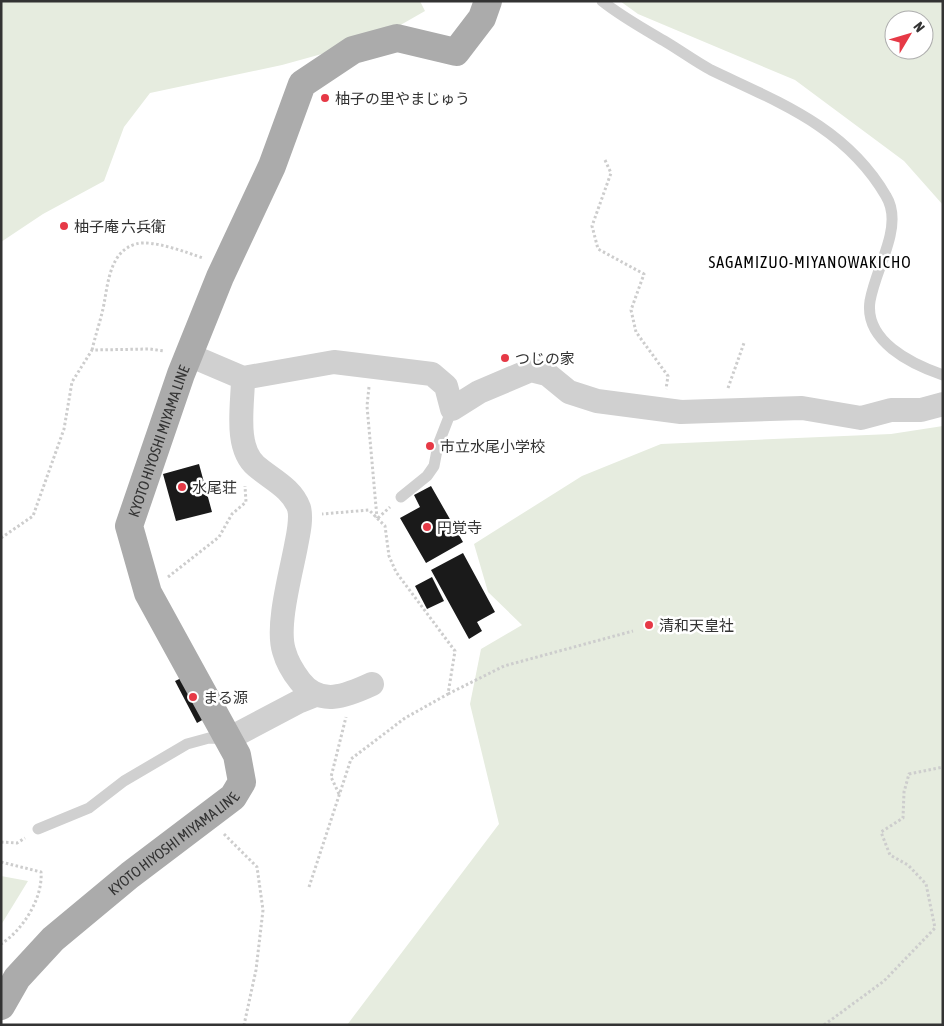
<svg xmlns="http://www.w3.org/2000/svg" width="944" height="1026" font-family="'Asap Condensed','Noto Sans JP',sans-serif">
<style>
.green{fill:#e6ecdf;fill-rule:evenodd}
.building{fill:#1a1a1a}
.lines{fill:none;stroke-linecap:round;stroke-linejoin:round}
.path{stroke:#cdcdcd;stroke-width:3;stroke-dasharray:2.5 2.5;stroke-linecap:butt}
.service{stroke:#d0d0d0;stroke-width:11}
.minor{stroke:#d0d0d0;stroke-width:24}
.primary{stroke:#ababab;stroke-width:28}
.poi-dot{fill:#e63946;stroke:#fff;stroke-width:2}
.labels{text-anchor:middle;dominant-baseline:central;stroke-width:5;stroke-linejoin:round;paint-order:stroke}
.poi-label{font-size:15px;fill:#333;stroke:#fff;text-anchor:start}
.street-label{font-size:15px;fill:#333;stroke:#fff}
.neighbourhood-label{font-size:16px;letter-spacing:1px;fill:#000;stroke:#fff}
</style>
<rect width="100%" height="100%" fill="#fff"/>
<path class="green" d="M1,1H420L425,11L376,39L282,65L150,93L124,127L104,181L43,214L1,242Z
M620,1H943V205L904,161L795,80L638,14ZM894,20H924V50H894Z
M943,426V1025H347L499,824L470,704L481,649L522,625L488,592L474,544L582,476L661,444L891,434Z
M1,876L28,881L1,925Z"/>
<path class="building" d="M199,464L212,512L176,521L163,474Z
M431,486L463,542L426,563L400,518L420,507L414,495Z
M463,553L495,612L477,622L482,631L469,639L431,570Z
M432,577L444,601L427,609L415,586Z
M190,674L211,715L197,723L175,681Z"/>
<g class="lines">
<path class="path" d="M605,160L611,173L592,226L598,249L644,274L631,310L636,332L668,376L666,389
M92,350C95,337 99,325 102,313C108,290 107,252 136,244C152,239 188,253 203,258
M369,387L367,406L377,518
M728,388L744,343
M378,518L390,507
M1,538L33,516L64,429L72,382L92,350L150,349L164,351
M168,577L219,537L232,514L246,502L245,486
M448,694L504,666L633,631
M339,794L331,777L346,717
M224,834L257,867L263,910L256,970L244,1025
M1,842L17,843L25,838
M1,862L41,872C43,898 23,930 1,944
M309,887L351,759L405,718L448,694L455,651L396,572L389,556L385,526L369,510L322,514
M824,1025L884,981L935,928L926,884L908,865L890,855L881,832L903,818L904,792L909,774L943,767"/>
<path class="service" d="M602,1C622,17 644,29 666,42C681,51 696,62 711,70C778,102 846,127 886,196C894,209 893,223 890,236C885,258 874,279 870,301C864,341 911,364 943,375
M401,497L427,476L434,466L438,445L452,409
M38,829L89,808L124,781L187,744L209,738L227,739"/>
<path class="minor" d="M189,355L243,378L334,362L432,374L446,386L452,409L479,392L531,370L547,374L569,392L597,401L681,412L802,408L861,418L891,410H921L943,404
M243,378C243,404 234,447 256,466C271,479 292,488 299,508C302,519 298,535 296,546C291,573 276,626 284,651C287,662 293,672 300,681C320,707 346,696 372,684
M228,739L300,701L315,695"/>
<path class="primary" id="s1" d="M1,1006L17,978L53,939L130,875L233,797L242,782L237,755L148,593L129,526L181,374L220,277L272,166L302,84L353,50L397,38L456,52L482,18L488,1"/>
</g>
<g class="poi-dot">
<circle cx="325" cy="98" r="5"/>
<circle cx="64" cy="226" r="5"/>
<circle cx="505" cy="358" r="5"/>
<circle cx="430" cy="446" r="5"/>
<circle cx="182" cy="487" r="5"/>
<circle cx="427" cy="527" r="5"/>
<circle cx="649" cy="625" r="5"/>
<circle cx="193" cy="697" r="5"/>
</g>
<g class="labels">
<g class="poi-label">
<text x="335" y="98">柚子の里やまじゅう</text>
<text x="74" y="226">柚子庵 六兵衛</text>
<text x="515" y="358">つじの家</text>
<text x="440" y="446">市立水尾小学校</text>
<text x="192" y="487">水尾荘</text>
<text x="437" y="527">円覚寺</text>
<text x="659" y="625">清和天皇社</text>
<text x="203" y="697">まる源</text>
</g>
<g class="street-label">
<text stroke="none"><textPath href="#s1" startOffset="704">KYOTO HIYOSHI MIYAMA LINE</textPath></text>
<text stroke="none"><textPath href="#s1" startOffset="239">KYOTO HIYOSHI MIYAMA LINE</textPath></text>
</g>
<g class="neighbourhood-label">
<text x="810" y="262">SAGAMIZUO-MIYANOWAKICHO</text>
</g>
</g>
<rect width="944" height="1026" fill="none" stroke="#333333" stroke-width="5"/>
<g transform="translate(909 35) rotate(52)"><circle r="24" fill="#ffffff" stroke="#adadad"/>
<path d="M0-4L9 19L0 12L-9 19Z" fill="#e63946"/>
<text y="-8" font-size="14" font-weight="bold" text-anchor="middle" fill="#333333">N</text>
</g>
</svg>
